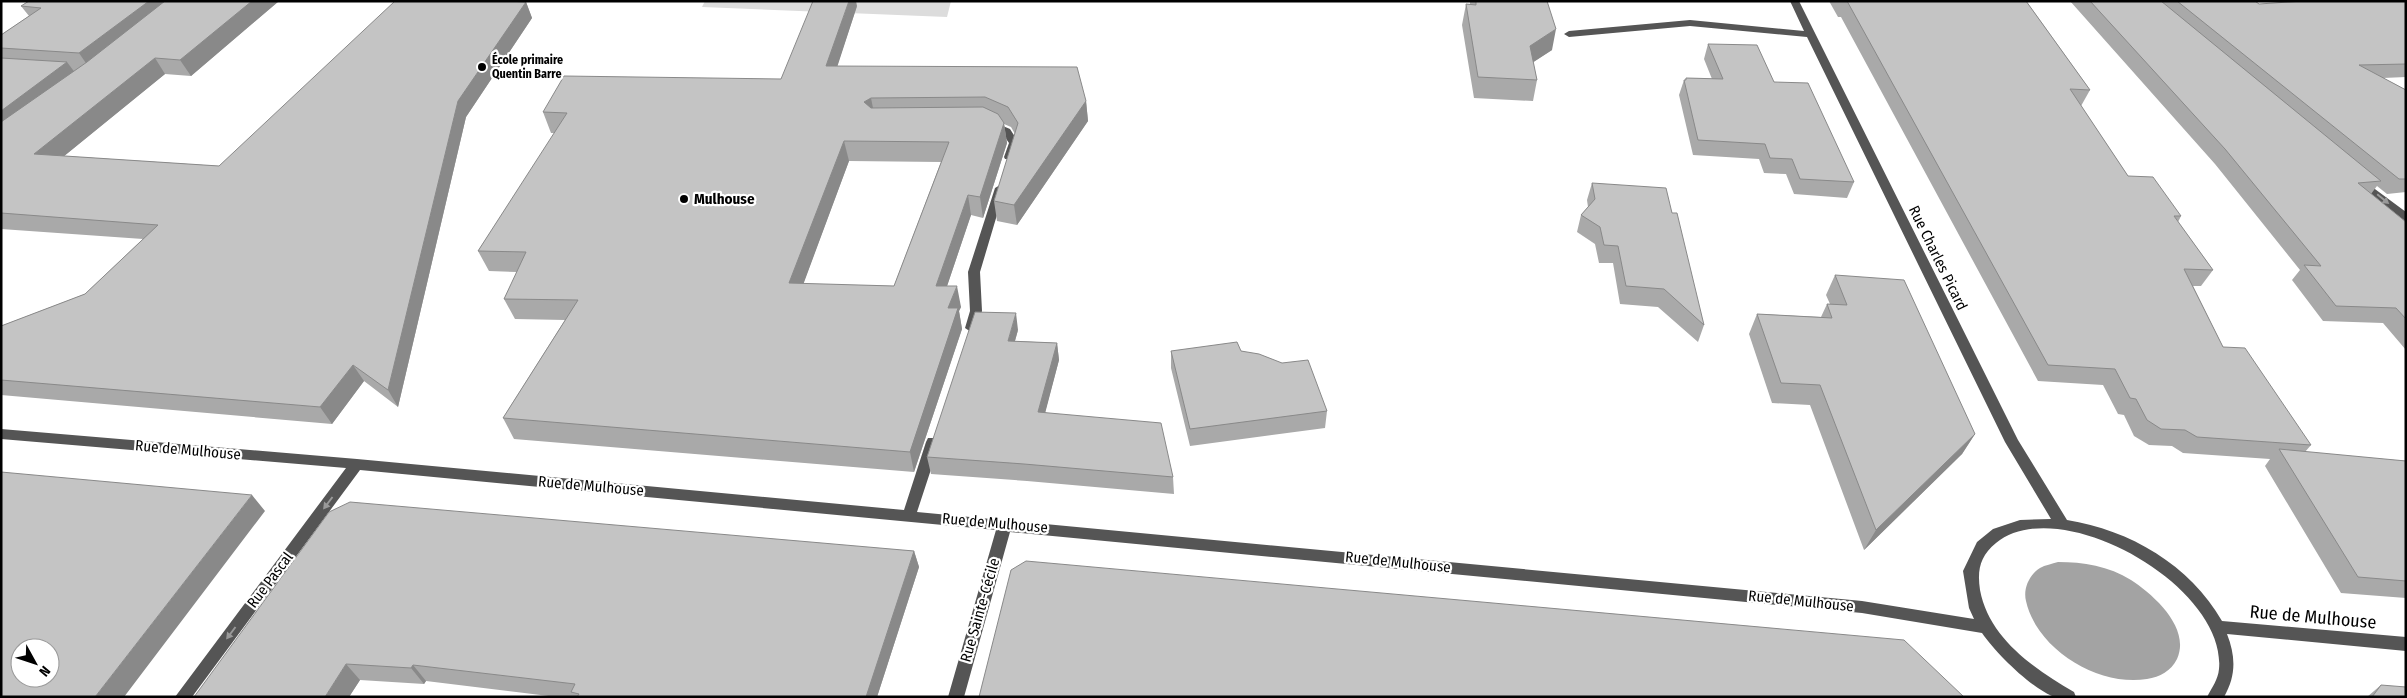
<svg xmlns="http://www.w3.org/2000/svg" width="2407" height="698" font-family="'Fira Sans Condensed',sans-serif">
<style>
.green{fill:#dcdcdc}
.water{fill:#a3a3a3}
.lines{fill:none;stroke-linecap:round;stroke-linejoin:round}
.minor{fill:#555;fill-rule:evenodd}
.wall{fill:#a9a9a9;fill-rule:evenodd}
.shaded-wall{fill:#898989}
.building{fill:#c4c4c4;stroke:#898989;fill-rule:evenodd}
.oneway{fill:#999}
.poi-dot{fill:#000;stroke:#fff;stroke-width:2}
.labels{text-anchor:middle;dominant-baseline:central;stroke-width:4.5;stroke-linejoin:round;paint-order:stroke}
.far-poi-label{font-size:12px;font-weight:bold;fill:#000;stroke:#fff;text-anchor:start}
.poi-label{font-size:15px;font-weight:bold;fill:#000;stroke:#fff;text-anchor:start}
.street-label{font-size:15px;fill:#000;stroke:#fff}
.near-street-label{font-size:18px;fill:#000;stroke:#fff}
</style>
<rect width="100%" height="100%" fill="#fff"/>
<path class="green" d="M705,1H951L947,17L702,7Z"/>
<path class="water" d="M2058,562C2083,562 2109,566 2131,580C2154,595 2191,628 2177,659C2171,671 2160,677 2147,679C2099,687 2037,650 2026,601C2023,589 2029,575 2040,568C2045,565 2052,564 2058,562Z"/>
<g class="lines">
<path class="minor" d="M1790,1H1799L2018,440L2067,520C2130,530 2190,565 2222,621L2406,637V651L2227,634C2236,657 2236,676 2224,697H2207C2212,687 2218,680 2219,669C2227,586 2059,491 1996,543C1980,556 1977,570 1980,590C1989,638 2033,668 2074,692L2076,697C2069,697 2059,698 2052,696C2029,686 1996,653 1982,633L1862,613L1010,532L964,697H948L996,530L360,470L192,697H175L346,468L1,439V429L357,459L904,510L926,442L928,438H938L940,442L917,512L1862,601L1974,619L1969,608L1963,571L1977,542L1993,529L2020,520L2051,519L2005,442L1807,37L1690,26L1569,37L1564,34L1569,31L1690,20L1804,31Z
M991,121L1010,129L1019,143L1013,159H1005L1004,157L1009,143L1002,133L987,126V122Z
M2360,178L2406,212V222L2356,183L2355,181L2356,179Z
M1000,185L1005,188L980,272L982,311L977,328L971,332L965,328L970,311L968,272L995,188Z"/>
</g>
<path class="wall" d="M29,1H279L191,76L165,74L64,156L219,166L526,2L532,18L466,117L398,407L364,381L332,424L1,395V326L85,294L143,239L1,229V35L29,16L21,6Z
M1470,1H1547L1552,50L1533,62L1537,80L1533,101L1474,98L1462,25L1466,4H1470Z
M1829,1H2026L2090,90L2081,106L2128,176L2181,216L2178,222L2213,270L2201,286H2193L2223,347L2311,445L2305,452L2406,461V598L2341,593L2265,466L2270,459L2183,453L2172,446L2149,445L2134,436L2124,415L2118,414L2103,385L2038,381L1841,17H1838Z
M2070,1H2255L2259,4L2406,1V77L2383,78L2406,90V192L2387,194L2377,186L2371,194L2406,222V350L2383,323L2323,321L2292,280L2300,270L2215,164Z
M857,6L837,66L1086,101L1088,121L1017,225L997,221L994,201L1015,134L1011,127L1004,124L1007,143L983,218L971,215L947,286L961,307L959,311L962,329L914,472L514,439L503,418L565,320L515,319L504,299L517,272L489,271L478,251L555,133H551L543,112L781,79ZM849,161L941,162L894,286L803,284Z
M1708,44L1774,82L1854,182L1847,198L1794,194L1786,174L1764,173L1759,159L1693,155L1679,95L1684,80H1685L1686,78L1712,79L1704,59Z
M1592,183L1672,213L1704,325L1698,342L1658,307L1620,304L1613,263H1599L1595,244L1577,232L1581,215L1588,207L1587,200Z
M1835,275L1975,434L1962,454L1864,550L1810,405L1772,403L1749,334L1757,314L1821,317L1827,304H1830L1826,295Z
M1018,330L1015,341L1057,343L1059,360L1045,412L1173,477L1174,494L1027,481L931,474L927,457Z
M1171,351H1241L1282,363L1327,411L1325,428L1190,446L1171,368Z
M329,512L914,551L919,567L877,697H557L426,681L424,684L360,680L349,697Z
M2381,685L2406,697H2367Z"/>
<path class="shaded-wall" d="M149,1H180L90,69L79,53Z
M252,1H279L191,76L180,60Z
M849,1H856L857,6L831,86L826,66Z
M526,2L532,18L466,117L398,407L388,390L458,101Z
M1556,29L1552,50L1526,67L1530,46Z
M155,58L165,74L47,170L34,154Z
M67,62L79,78L1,136V111Z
M871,98L875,118L864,102Z
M1086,101L1088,121L1017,225L1014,205Z
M1004,123L1007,143L983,218L980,197Z
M844,141L849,161L796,304L789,283Z
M968,195L971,215L940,307L936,286Z
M957,286L961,307L959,311L962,329L914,472L910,452L948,308Z
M1016,313L1018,330L1010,358L1008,341Z
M1057,343L1059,360L1041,429L1038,412Z
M353,365L364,381L332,424L320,407Z
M1975,434L1962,454L1864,550L1876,530Z
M252,495L265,511L124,697H95Z
M914,551L919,567L877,697H866Z
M346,664L360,680L349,697H325Z
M413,665L426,681L424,684L411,668Z"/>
<path class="building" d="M29,1H149L79,53L1,48V35L41,8L21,6Z
M165,1H252L180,60L155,58L34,154L219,166L395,1H508L526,2L458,101L388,390L353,365L320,407L1,380V326L85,294L158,225L1,213V122L87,62Z
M813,1H849L826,66L1077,67L1086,101L1014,205L994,201L1018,123L1008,107L985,97L871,98L864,102L871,108L983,107L998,114L1004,123L980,197L968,195L936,286H957L948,308H958L910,452L503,418L578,300L504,299L526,252L478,251L567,113L543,112L564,76L781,79ZM844,141L949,142L894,286L789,283Z
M1476,1H1547L1556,29L1530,46L1537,80L1478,77L1466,4L1476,5Z
M1844,1H2026L2090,90L2070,89L2128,176L2153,177L2181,216H2174L2213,270L2184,269L2223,347L2245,348L2311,445L2197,437L2185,430L2161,429L2147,420L2136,399L2130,398L2115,369L2048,365L1847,1Z
M2090,1H2161L2381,181L2358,183L2406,222V319L2396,308L2336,306L2304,265L2321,266L2225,149Z
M2177,1H2255L2259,4L2303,1H2406V64L2359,65L2406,90V179H2399Z
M1708,44L1757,45L1774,82L1808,83L1854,182L1800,179L1792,159L1770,158L1765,144L1698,140L1684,80H1686V78L1723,79Z
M1,58L67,62L1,111Z
M1592,183L1666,188L1672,213H1677L1704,325L1664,289L1626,286L1618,246L1604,245L1600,227L1581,215L1595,199Z
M1835,275L1904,280L1975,434L1876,530L1820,385L1781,383L1757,314L1832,318L1827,304L1847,305Z
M975,312L1016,313L1008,341L1057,343L1038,412L1161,423L1173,477L1024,464L927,457Z
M1237,342L1241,351L1259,354L1282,363L1308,360L1327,411L1190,429L1171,351Z
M2279,449L2406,461V581L2358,577Z
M1,472L252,495L95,697H1ZM20,648H50V678H20Z
M350,502L914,551L866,697H577L579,694L571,692L575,684L413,665L411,668L346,664L325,697H194L329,512Z
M1026,561L1904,640L1964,697H979L1011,570Z
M2381,685L2406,687V697H2372Z"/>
<defs><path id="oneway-solid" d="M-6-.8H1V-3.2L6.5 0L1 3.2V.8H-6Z" transform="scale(1.25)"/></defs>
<g class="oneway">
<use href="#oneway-solid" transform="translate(2383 199) rotate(39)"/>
<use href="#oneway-solid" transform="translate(328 503) rotate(127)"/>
<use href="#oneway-solid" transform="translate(231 633) rotate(127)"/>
</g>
<g class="poi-dot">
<circle cx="482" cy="67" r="5"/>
<circle cx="684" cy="199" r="5"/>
</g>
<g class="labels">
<g class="far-poi-label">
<text x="492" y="60">École primaire<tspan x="492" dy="14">Quentin Barre</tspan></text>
</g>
<g class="poi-label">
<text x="694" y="199">Mulhouse</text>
</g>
<g class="street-label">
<text transform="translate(1938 258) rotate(64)">Rue Charles Picard</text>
<text transform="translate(188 450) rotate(5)">Rue de Mulhouse</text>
<text transform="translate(591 486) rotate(5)">Rue de Mulhouse</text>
<text transform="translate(995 523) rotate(5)">Rue de Mulhouse</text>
<text transform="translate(1398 562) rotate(6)">Rue de Mulhouse</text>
<text transform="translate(270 580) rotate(-53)">Rue Pascal</text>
<text transform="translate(1801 601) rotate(6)">Rue de Mulhouse</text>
<text transform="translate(980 610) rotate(-74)">Rue Sainte-Cécile</text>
</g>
<g class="near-street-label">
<text transform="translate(2313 617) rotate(5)">Rue de Mulhouse</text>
</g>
</g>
<rect width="2407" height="698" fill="none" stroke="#000000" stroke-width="5"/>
<g transform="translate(35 663) rotate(130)"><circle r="24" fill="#ffffff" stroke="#999999"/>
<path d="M0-4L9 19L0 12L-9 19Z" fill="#000000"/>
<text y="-8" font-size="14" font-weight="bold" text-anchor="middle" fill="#000000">N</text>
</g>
</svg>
